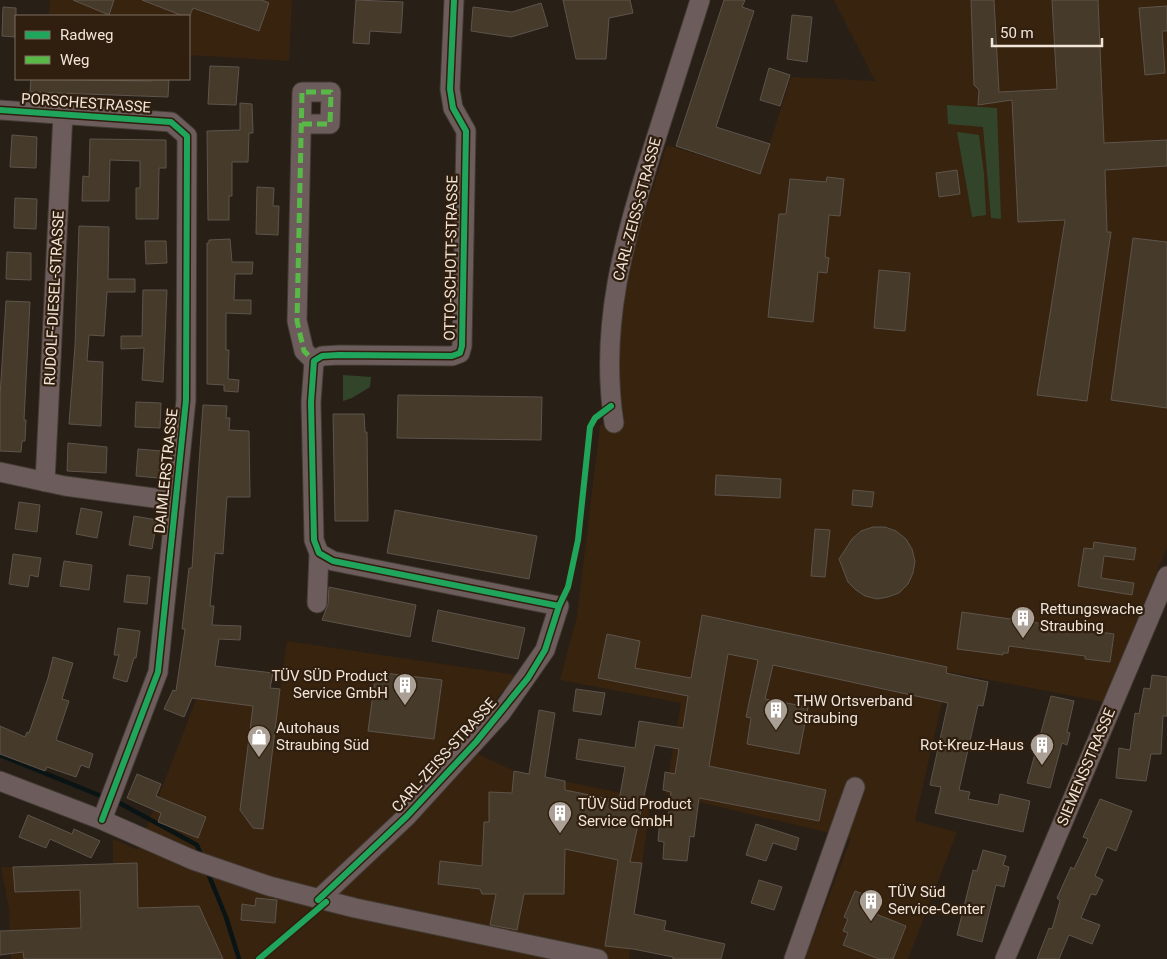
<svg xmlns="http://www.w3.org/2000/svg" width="1167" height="959" font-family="Roboto,sans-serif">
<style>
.built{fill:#38230e}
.green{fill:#32452b}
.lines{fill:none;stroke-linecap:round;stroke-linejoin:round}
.stream{stroke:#0a1414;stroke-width:4.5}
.building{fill:#463a2a;stroke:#5d544c}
.minor-casing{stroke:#423b33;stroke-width:21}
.minor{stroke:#6d5c5c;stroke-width:19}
.quiet{stroke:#58b947;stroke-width:5;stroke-dasharray:10 5;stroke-linecap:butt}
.cycleway-casing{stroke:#301f0e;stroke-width:9}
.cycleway{stroke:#20a55d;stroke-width:6}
.labels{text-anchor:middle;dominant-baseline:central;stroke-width:4.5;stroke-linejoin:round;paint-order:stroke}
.street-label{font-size:15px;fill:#f1e5da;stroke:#301f0e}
.poi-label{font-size:15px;fill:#f1e5da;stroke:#301f0e;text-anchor:start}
</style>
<rect width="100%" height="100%" fill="#281f16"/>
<path class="built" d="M50,0H292L289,61L189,55V16H49Z
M834,0H1167V548L1103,702L949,672L915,821L957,832L908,959H805L851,838L665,794L681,703L560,680L577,616L600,425L614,423L625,426L617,364L622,316L636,239L667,145L760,174L791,77L875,81Z
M287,641L517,675L457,744L514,771L651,799L629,959H11L9,909L1,867L113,864V839L138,850L204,679L280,689Z"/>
<path class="green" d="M947,105L997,108L1001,219L991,218L983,127L948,124Z
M957,132L979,135L984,174L986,215L972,217Z
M343,375L371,377L370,387L352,398L343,401Z"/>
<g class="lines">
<path class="stream" d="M0,755L106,798
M114,800L197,845L202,857
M207,871L226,917L239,959"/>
</g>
<path class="building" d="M73,0H114L109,15Z
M142,0H262L269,3L259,31L193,8L189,18V16H183Z
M356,0L403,2L401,33L370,31L369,44L353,43Z
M563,0H630L633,13L609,18L606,59H576Z
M724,0H745L742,7L754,11L716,127L770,144L760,174L676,146Z
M971,0H994L999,92L1057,89L1052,0H1098L1104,143L1167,140V166L1105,170L1107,232H1111L1087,401L1037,395L1065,220L1018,222L1012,100L978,105L979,90L974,85Z
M541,3L548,26L511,37L471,31L473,7L512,12Z
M1167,6V31H1162L1165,73L1145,75L1139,8Z
M3,7L16,8V37L2,36Z
M792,15L812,17L807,62L787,59Z
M210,66L239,67L236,105L208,104Z
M769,68L790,75L780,106L760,100Z
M31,79L151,81V79H169L168,97L30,92Z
M240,103L252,104L253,133H249L248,162H232V196H229V220H208L207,131L240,130Z
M12,135L37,137L36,168L10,167Z
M90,139L166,140V168H159L158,219H136V188H140V161L110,160L109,201H82L83,176L89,177Z
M957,170L960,194L939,197L936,173Z
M827,177L844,179L840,216L829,215L825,257L829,258L827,273L818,272L813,322L768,317L779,214H786L790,179L826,182Z
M257,187L274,188L273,206H279L278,235L256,234Z
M15,198L37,199L36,229L14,228Z
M79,226L109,227L108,279H135V292H107L104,336L89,335L87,361L103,362L101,426L69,424L75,346Z
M1133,238L1167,242V408L1111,400Z
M230,239L232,262H253L252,274H235L234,300H251V314L226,313V350H229L228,379L239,380L238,392L224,391V385L207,384V243H209V240Z
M145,241H166L167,263L146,264Z
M7,252L31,253V280L6,279Z
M879,270L910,273L905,331L874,328Z
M143,290H167L163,382L142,380L144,348L121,349V336H142Z
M6,301L30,302L24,420H26L25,441H22L21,452L0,451V396Z
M398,395L542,397L541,440L397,438Z
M136,402L161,403L160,428L135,427Z
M203,405L227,406L226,418H230L229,430L249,431L250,497H227L223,554L215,553L210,606H214L212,625L241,626L240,640L219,639L215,666L273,673L270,688L280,689L263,829L253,828L240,810L253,706L192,698L184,717L164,709L173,690L176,691L185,629H182L189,568H192Z
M333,414H364L365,432H367L368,521H335Z
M68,443L107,447L106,473L67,471Z
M138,449L161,451L159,478L136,476Z
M716,475L781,479L780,498L715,495Z
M853,490L874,492L872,507L852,505Z
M19,502L40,505L37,532L15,529Z
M81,508L102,512L97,538L76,534Z
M395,510L537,536L529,579L387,553Z
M134,516L157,520L152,549L129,545Z
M873,527H885L896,531L906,539L912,549L915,561L913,573L908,584L899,593L888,597L877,599L865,596L856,590L848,582L839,559L852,539L861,531Z
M815,529L830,530L825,577L811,576Z
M1094,542L1136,548L1134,560L1104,556L1101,578L1134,583L1132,595L1078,586L1084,548L1093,549Z
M13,554L41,558L38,577L30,575L28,587L9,584Z
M64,561L92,565L89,590L60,586Z
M127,575L150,577L147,604L124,602Z
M329,587L416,605L410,637L322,620L328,604Z
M438,610L525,628L518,659L432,641Z
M962,612L1114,634L1110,662L1085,659V656L1009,646L1008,653H1003V655L957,649Z
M702,615L947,667L946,673L988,682L983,706L978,705L959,790L970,792L968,799L998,805L1000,794L1030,801L1023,832L935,813L941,787L930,785L948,703L773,665L765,699L808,707L799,754L747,744L751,718L746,717L758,660L728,654L709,766L826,790L819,821L699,798L694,837L690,836L687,861L663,859L664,842L658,841L660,819H668L671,792L663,790L665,772L675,774L679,749L655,745L630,862L642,863L634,914L666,921L664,930L725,944L721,959H673V957L633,949L605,946L618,860L565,849L564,894H524L517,930L490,925L496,894H482L480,889L438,884L440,861L482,866L484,822H489V792L512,793L514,771L529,774L539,710L555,713L545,777L565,781V790L619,801L625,767L576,759L579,739L635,748L639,721L683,728L688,696L598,678L607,634L640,641L635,668L691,678Z
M118,628L140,631L136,658H134L127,682L113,678L119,655H114Z
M53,657L73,663L62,699L69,701L56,740L93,754L89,768L81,765L76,777L47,767L45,771L0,754V726L25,737L27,732L29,733L48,678Z
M376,672L442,680L434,739L368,731Z
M1152,675L1167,677V716H1163L1161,754H1151L1146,781L1116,778L1119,748L1130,750L1135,713L1139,714L1144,688L1150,689Z
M576,689L605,693L601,715L573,711Z
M1051,696L1074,701L1067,732L1070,733L1067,745L1062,743L1050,788L1027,783Z
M137,774L161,784L156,796L206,817L198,838L158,822L161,813L127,798Z
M1100,799L1132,811L1116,851L1107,847L1095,876L1103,880L1096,895L1091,894L1081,918L1100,925L1092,944L1069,935L1059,959H1037L1049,928L1052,929L1060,901L1057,898L1071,867L1074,869L1088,839L1083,837Z
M28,815L72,834L74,829L100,841L91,858L50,839L46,848L19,837Z
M756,824L799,838L796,850L773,843L766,861L746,855Z
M983,850L1006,856L1003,865L1009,867L1004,887L996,885L982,942L957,935L973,870L977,871Z
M137,863L138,908L199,906L223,959H24L23,952L0,955V931L81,928L80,890L15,892L13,867Z
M759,880L782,887L774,910L751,903Z
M855,891L881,901L876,914L906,926L893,959H879L843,945L848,933L843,931L848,919L844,917Z
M256,898L277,900L275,923L241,920L242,904L255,906Z"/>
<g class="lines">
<g class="minor-casing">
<path id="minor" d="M0,110L171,122L187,136L186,400L158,672L102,820
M302,124H330L331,92H302L297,321L304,351L314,361
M614,423C599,326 624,240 653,148C669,99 684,49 700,0
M0,472L65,486L176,501
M45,482L63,114
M317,603L319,553
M0,781L102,820L193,860L269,886L355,908L598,959
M318,900L407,816L501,713L545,650L559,606L333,561L319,553L314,540L311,402L314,361L322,356L339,355L452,356L460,353L462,346L466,131L453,108L450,89L454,0
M794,959L855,787
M1005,959L1167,576"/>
</g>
<use href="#minor" class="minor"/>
<path class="quiet" d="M302,124H330L331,92H302L297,321L304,351L314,361"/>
<g class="cycleway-casing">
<path id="cycleway" d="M454,0L450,89L453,108L466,131L462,346L460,353L452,356L339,355L322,356L314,361L311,402L314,540L319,553L333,561L559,606
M0,110L171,122L187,136L186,400L158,672L102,820
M318,900L407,816L476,742L528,678L545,650L559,606L568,587L578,540L590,427L595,418L611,406
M259,959L326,902"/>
</g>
<use href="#cycleway" class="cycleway"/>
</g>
<defs>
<g id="building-pin" transform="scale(1.25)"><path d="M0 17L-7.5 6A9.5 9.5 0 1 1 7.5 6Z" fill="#aba095" stroke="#301f0e"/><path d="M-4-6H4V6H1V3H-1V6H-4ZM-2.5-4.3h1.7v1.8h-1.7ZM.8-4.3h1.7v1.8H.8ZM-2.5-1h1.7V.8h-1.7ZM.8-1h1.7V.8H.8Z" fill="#fff"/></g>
<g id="shop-pin" transform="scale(1.25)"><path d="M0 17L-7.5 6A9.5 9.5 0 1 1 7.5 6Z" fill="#aba095" stroke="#301f0e"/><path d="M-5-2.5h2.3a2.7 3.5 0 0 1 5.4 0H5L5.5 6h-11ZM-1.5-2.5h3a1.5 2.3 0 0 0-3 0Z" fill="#fff"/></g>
</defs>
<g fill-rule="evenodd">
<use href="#building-pin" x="1023" y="618"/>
<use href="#building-pin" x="405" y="685"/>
<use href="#building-pin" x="776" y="710"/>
<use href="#shop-pin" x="259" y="737"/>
<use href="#building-pin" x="1042" y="745"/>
<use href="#building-pin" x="560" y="813"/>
<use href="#building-pin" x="871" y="901"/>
</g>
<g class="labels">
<g class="street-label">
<text transform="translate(86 103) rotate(4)">PORSCHESTRASSE</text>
<text transform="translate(637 209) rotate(-75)">CARL-ZEISS-STRASSE</text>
<text transform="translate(451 258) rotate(-89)">OTTO-SCHOTT-STRASSE</text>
<text transform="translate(54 298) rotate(-87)">RUDOLF-DIESEL-STRASSE</text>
<text transform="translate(166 471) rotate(-84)">DAIMLERSTRASSE</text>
<text transform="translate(444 755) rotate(-48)">CARL-ZEISS-STRASSE</text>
<text transform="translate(1086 767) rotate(-67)">SIEMENSSTRASSE</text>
</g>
<g class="poi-label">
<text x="1040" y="609">Rettungswache<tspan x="1040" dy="17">Straubing</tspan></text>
<text x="388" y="676" text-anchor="end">TÜV SÜD Product<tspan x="388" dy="17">Service GmbH</tspan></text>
<text x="794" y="701">THW Ortsverband<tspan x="794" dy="17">Straubing</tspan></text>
<text x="276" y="728">Autohaus<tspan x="276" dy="17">Straubing Süd</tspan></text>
<text x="1024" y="745" text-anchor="end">Rot-Kreuz-Haus</text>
<text x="578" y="804">TÜV Süd Product<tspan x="578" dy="17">Service GmbH</tspan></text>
<text x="888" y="892">TÜV Süd<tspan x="888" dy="17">Service-Center</tspan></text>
</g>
</g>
<rect x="15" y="15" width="175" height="65" fill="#301f0e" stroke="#7d6e60"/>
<rect x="25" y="31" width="25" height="8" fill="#20a55d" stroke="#7d6e60"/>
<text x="60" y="40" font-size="15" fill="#f1e5da">Radweg</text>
<rect x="25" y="56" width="25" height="8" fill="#58b947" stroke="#7d6e60"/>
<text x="60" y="65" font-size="15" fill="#f1e5da">Weg</text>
<path d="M992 38v8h110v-8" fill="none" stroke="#f1e5da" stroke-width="2.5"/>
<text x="1000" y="38" font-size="15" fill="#f1e5da" stroke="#301f0e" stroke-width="4" paint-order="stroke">50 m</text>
</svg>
